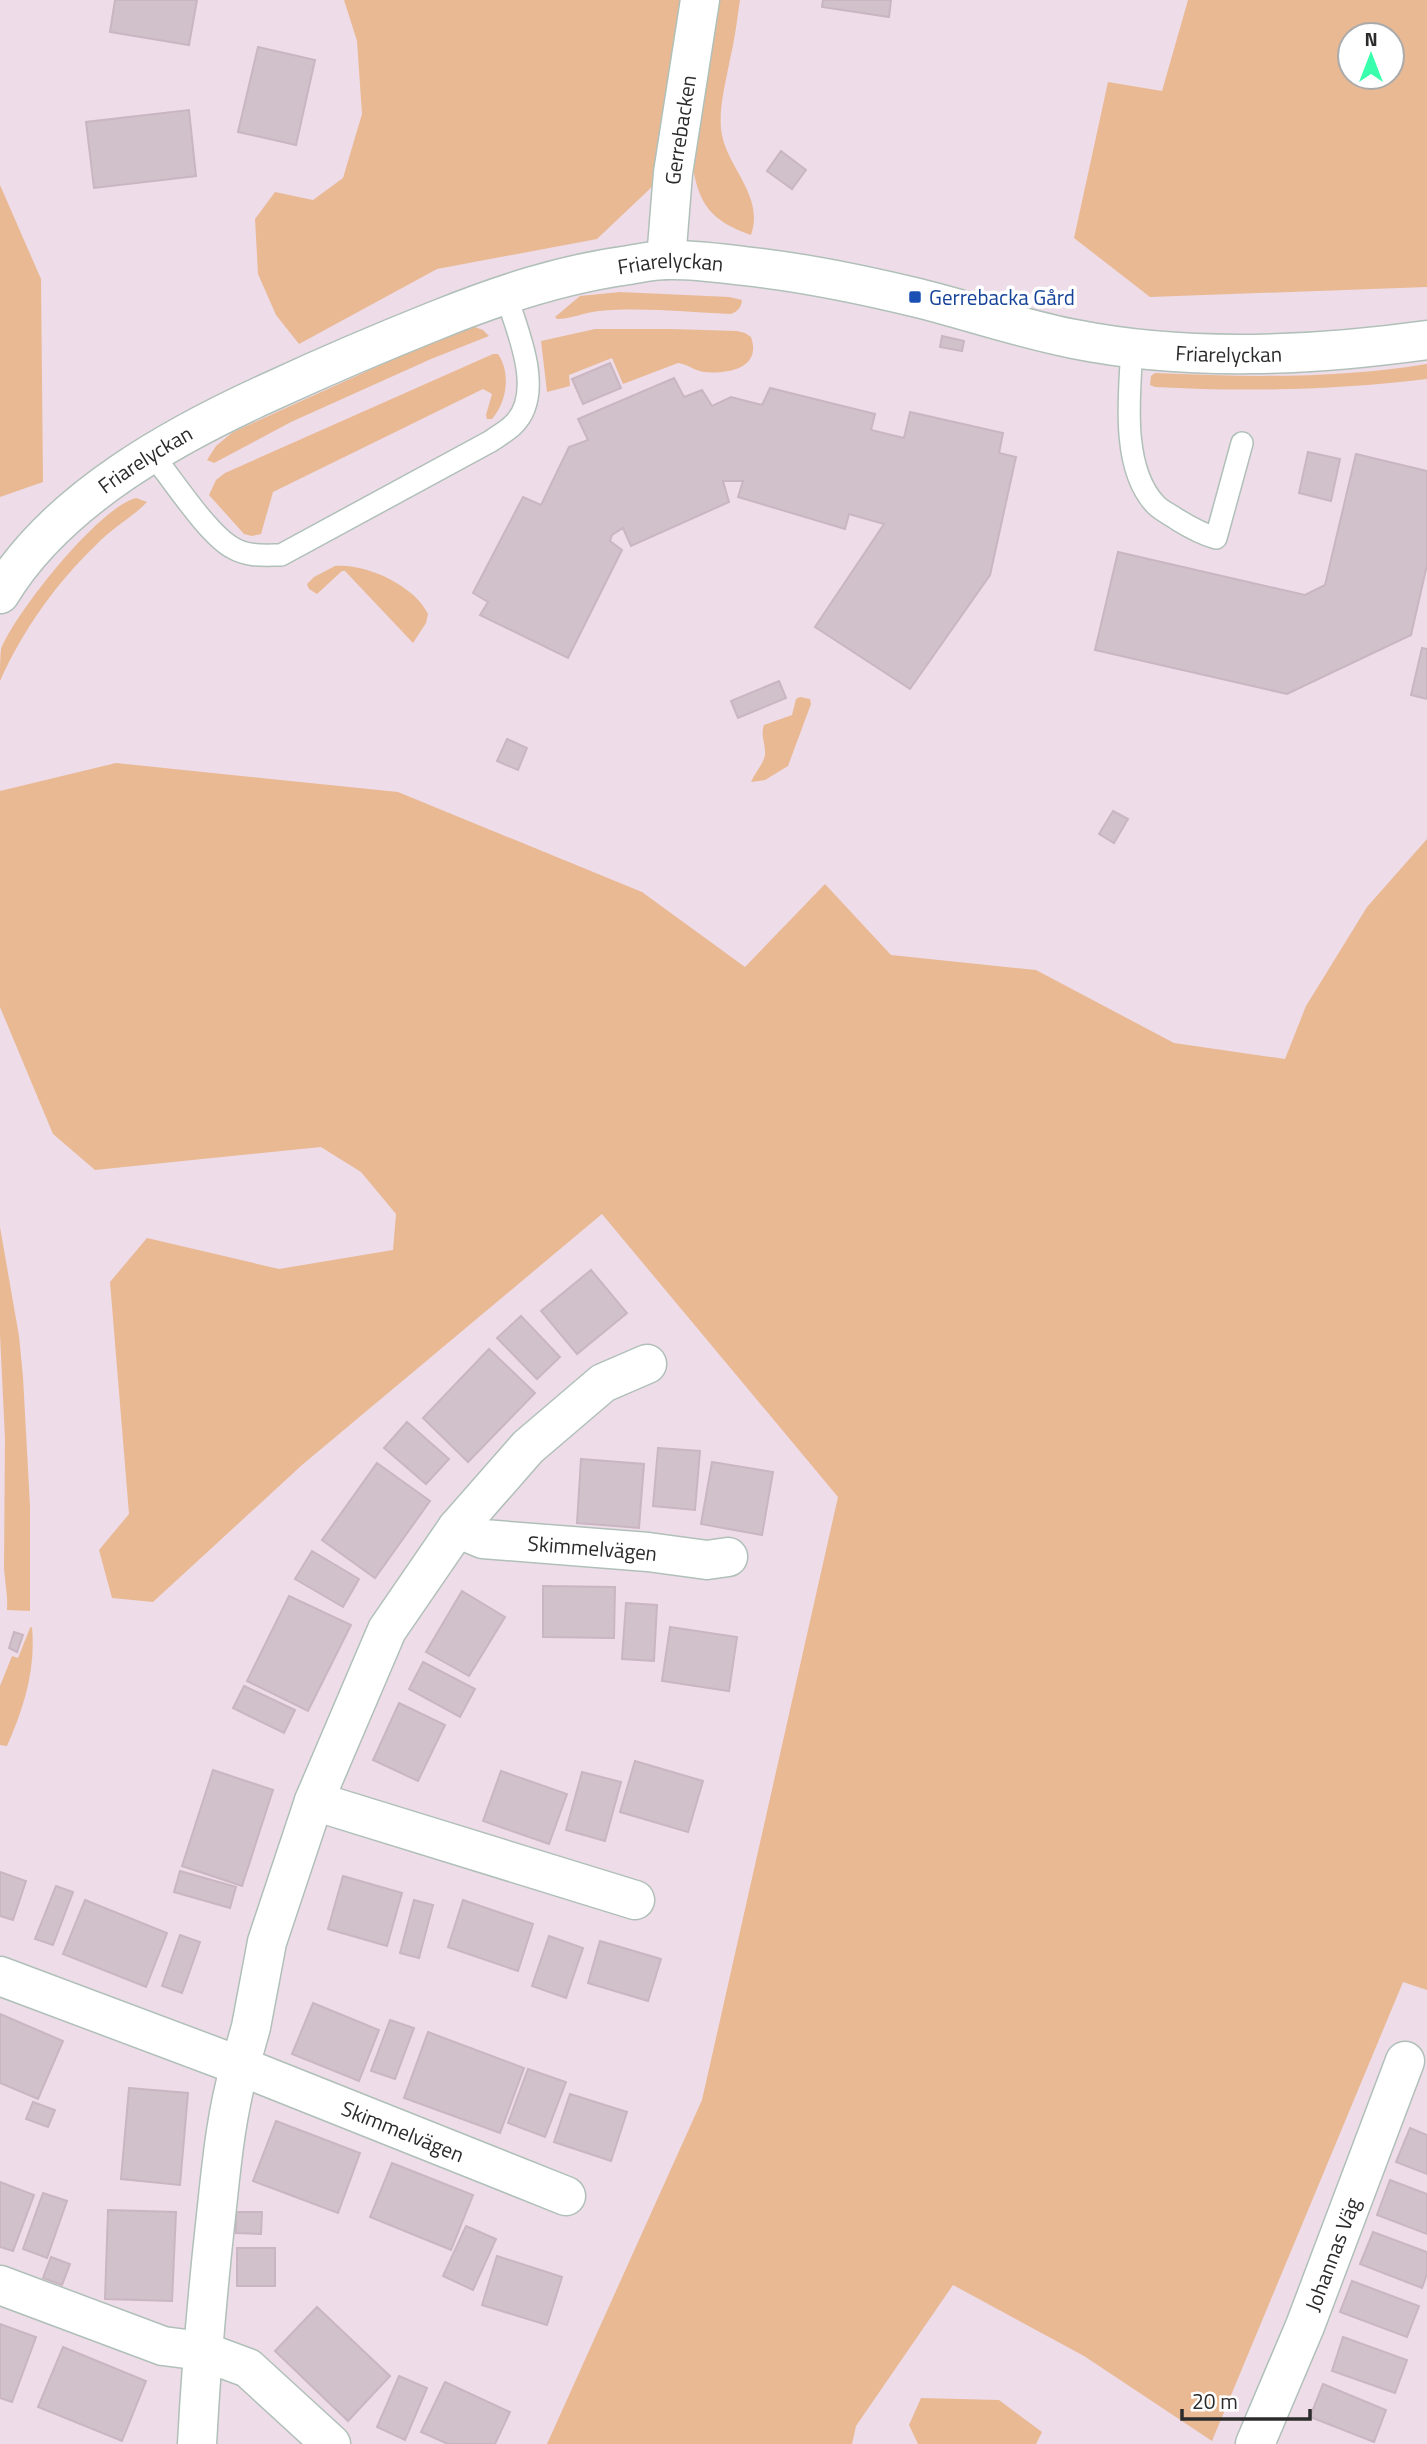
<svg xmlns="http://www.w3.org/2000/svg" width="1427" height="2444" font-family="'Titillium Web',sans-serif">
<style>
.green{fill:#e9b994;fill-rule:evenodd}
.building{fill:#d0c1cb;stroke:#cab6c2;stroke-width:2}
.lines{fill:none;stroke-linecap:round;stroke-linejoin:round}
.lane-casing{stroke:#b0c0b9;stroke-width:24}
.street-casing{stroke:#b0c0b9;stroke-width:41}
.secondary-casing{stroke:#b0c0b9;stroke-width:41}
.lane{stroke:#fff;stroke-width:21}
.street{stroke:#fff;stroke-width:38}
.secondary{stroke:#fff;stroke-width:38}
.transit-dot{fill:#1a4fb4;stroke:#fff;stroke-width:2.5}
.labels{text-anchor:middle;dominant-baseline:central;stroke-width:7;stroke-linejoin:round;paint-order:stroke}
.street-label{font-size:21px;fill:#2b2b2b;stroke:#fff}
.transit-label{font-size:21px;fill:#164399;stroke:#fff;text-anchor:start}
</style>
<rect width="100%" height="100%" fill="#eedce8"/>
<path class="green" d="M344,0H684L656,183L597,239L437,269L299,344L276,315L258,274L255,219L275,192L313,200L343,178L362,114L357,41Z
M715,0H740C737,20 735,39 730,59C726,82 719,105 721,129C725,167 765,194 751,235C710,221 698,203 692,162Z
M1188,0H1427V287L1150,297L1074,238L1108,82L1162,91ZM1350,35H1392V77H1350Z
M0,185L41,279L43,482L0,497Z
M620,292L729,297L742,300C741,308 738,311 731,314C687,312 643,307 599,311C585,312 571,319 557,319L555,317L580,296Z
M472,326L483,330L489,336L431,359L291,422L214,463L207,460L216,446L233,432L462,328Z
M595,329H671L737,331L745,333L751,337C762,369 727,374 704,372C694,371 688,364 678,363L623,384L612,358L569,375L570,386L547,392L541,341Z
M493,354H498C511,373 507,402 492,419H487L486,415L492,394L483,389L273,492L261,534L252,536L244,534L209,495L216,480L225,473Z
M1427,364V379C1335,390 1247,392 1155,387L1150,385L1151,376L1155,373C1246,377 1336,379 1427,364Z
M136,498L147,502C133,517 112,528 97,544C56,583 23,630 0,681C0,672 0,658 1,649C16,612 98,508 136,498Z
M335,566C366,563 415,586 428,614L426,623L413,643L345,571H342L317,594L309,589L307,584L314,577Z
M800,697L810,699L811,704L788,766L765,780L751,782C755,772 763,765 765,755C766,744 760,736 764,725L792,715L796,699Z
M116,763L398,792L642,892L745,967L825,884L891,955L1036,970L1174,1043L1285,1059L1306,1006L1367,907L1427,839V1990L1403,1982L1212,2441L1084,2356L953,2285L856,2426L852,2444H547L702,2100L838,1497L602,1214L302,1465L153,1602L112,1598L99,1550L129,1514L110,1282L147,1238L279,1269L393,1250L396,1214L361,1172L321,1147L95,1170L53,1134L0,1007V791Z
M0,1227L19,1336L23,1377L30,1506V1611L7,1610C8,1595 5,1583 4,1568L5,1438L0,1335Z
M32,1627C36,1669 24,1708 7,1746L0,1745V1686L12,1656L18,1658L30,1628Z
M921,2398L999,2400L1042,2432L1036,2444H918L909,2425Z"/>
<path class="building" d="M115,0H197L189,45L110,32Z
M823,0H891L889,17L822,7Z
M258,47L315,60L296,145L238,132Z
M189,110L196,176L94,188L86,122Z
M781,151L806,170L792,189L767,171Z
M942,336L964,341L962,351L940,347Z
M610,363L621,388L583,404L572,379Z
M674,378L684,397L702,390L712,406L731,397L762,405L770,388L875,414L871,430L904,438L910,412L1003,433L999,453L1016,457L990,575L910,689L815,627L884,524L849,514L845,529L738,497L743,481H723L729,502L631,546L623,528L612,535L610,541L622,550L568,658L480,615L488,602L473,593L523,497L541,505L569,447L588,440L578,419Z
M1308,452L1340,459L1331,501L1299,493Z
M1356,454L1427,471V565L1411,635L1287,694L1095,650L1118,552L1305,595L1325,585Z
M1422,648L1427,649V699L1411,695Z
M779,681L786,698L738,718L731,701Z
M507,739L527,748L518,770L497,761Z
M1113,811L1128,819L1114,843L1099,834Z
M591,1270L627,1313L577,1354L541,1311Z
M521,1316L560,1357L537,1379L497,1338Z
M489,1349L535,1393L468,1462L423,1418Z
M407,1422L449,1459L426,1484L384,1448Z
M658,1448L700,1451L695,1510L653,1506Z
M581,1459L644,1464L639,1528L577,1523Z
M712,1462L773,1472L762,1535L701,1524Z
M377,1463L430,1501L375,1578L322,1540Z
M312,1551L359,1579L343,1607L295,1579Z
M543,1586L615,1587L614,1638L543,1637Z
M462,1591L505,1617L469,1676L426,1652Z
M289,1596L351,1625L308,1711L247,1681Z
M626,1603L657,1605L654,1661L622,1659Z
M670,1627L737,1637L729,1691L662,1681Z
M14,1632L23,1635L17,1652L9,1648Z
M423,1662L475,1689L460,1717L409,1689Z
M244,1686L295,1710L284,1733L233,1708Z
M399,1703L445,1725L418,1781L373,1760Z
M635,1761L703,1781L688,1832L620,1812Z
M213,1770L273,1790L242,1886L182,1866Z
M501,1771L567,1794L549,1844L483,1821Z
M582,1772L621,1782L605,1841L566,1830Z
M180,1871L236,1887L230,1908L174,1892Z
M0,1872L26,1881L13,1920L0,1916Z
M343,1876L402,1893L387,1946L328,1929Z
M56,1886L73,1892L53,1945L35,1939Z
M85,1900L167,1933L146,1987L63,1954Z
M414,1900L433,1905L419,1958L400,1953Z
M463,1900L533,1924L518,1971L448,1947Z
M180,1935L200,1942L182,1993L162,1986Z
M549,1936L583,1948L566,1998L532,1986Z
M600,1941L661,1959L648,2001L588,1983Z
M313,2003L379,2030L359,2081L292,2054Z
M0,2014L63,2041L38,2099L0,2083Z
M390,2020L414,2028L395,2079L371,2071Z
M428,2032L524,2068L500,2133L404,2098Z
M528,2069L566,2082L545,2137L508,2123Z
M129,2088L188,2093L180,2185L121,2179Z
M570,2094L627,2112L611,2161L554,2142Z
M33,2102L55,2110L48,2127L26,2119Z
M276,2121L360,2153L338,2213L253,2181Z
M1410,2128L1427,2135V2174L1396,2162Z
M392,2163L473,2195L451,2250L370,2217Z
M1390,2180L1427,2194V2234L1377,2215Z
M0,2182L34,2195L13,2251L0,2247Z
M43,2193L67,2201L47,2258L23,2249Z
M108,2210L176,2212L172,2301L105,2299Z
M236,2212H262L261,2234L236,2233Z
M466,2226L496,2239L473,2290L443,2276Z
M1373,2232L1427,2252V2274L1422,2288L1360,2264Z
M237,2248H275V2286H237Z
M497,2256L562,2277L547,2325L482,2305Z
M51,2257L70,2264L62,2285L43,2278Z
M1352,2281L1419,2306L1407,2337L1340,2312Z
M317,2307L390,2376L348,2421L275,2351Z
M0,2324L36,2337L12,2402L0,2398Z
M1343,2337L1407,2360L1395,2393L1332,2371Z
M63,2347L146,2381L122,2441L38,2407Z
M399,2376L427,2388L405,2440L377,2427Z
M445,2382L510,2412L495,2444H448L421,2432Z
M1323,2384L1386,2410L1374,2442L1310,2417Z"/>
<g class="lines">
<g class="lane-casing">
<path id="lane" d="M1132,349C1129,396 1121,469 1156,505C1162,511 1171,515 1178,520C1191,528 1202,534 1216,538L1242,443
M151,453C172,478 207,534 233,548C248,557 265,555 281,555L491,441C498,436 507,431 513,425C546,394 517,329 505,293"/>
</g>
<g class="street-casing">
<g id="street">
<path id="s1" d="M666,260L673,173L700,0"/>
<path id="s2" d="M457,1528L483,1539L648,1552L707,1560L728,1557"/>
<path d="M314,1801L635,1900"/>
<path d="M0,1976L240,2066C225,2118 221,2171 215,2225C207,2298 201,2370 197,2444"/>
<path d="M566,2196L240,2066L251,2027L267,1942L314,1801L387,1630L457,1528L528,1447L603,1383L647,1364"/>
<path d="M0,2285L163,2346L202,2351L248,2368L331,2444"/>
<path id="s3" d="M1255,2444L1305,2326L1405,2061"/>
</g>
</g>
<g class="secondary-casing">
<g id="secondary">
<path id="s4" d="M0,594C57,499 176,434 274,390C328,365 382,342 437,320C499,295 562,274 629,265C641,263 654,260 667,260C692,259 718,263 744,266C802,272 860,284 918,298C970,311 1022,329 1074,339C1189,362 1311,356 1427,340"/>
</g>
</g>
<use href="#lane" class="lane"/>
<use href="#street" class="street"/>
<use href="#secondary" class="secondary"/>
</g>
<rect class="transit-dot" x="908" y="290" width="14" height="14" rx="3.5"/>
<g class="labels">
<g class="street-label">
<text stroke="none"><textPath href="#s1" startOffset="131">Gerrebacken</textPath></text>
<text stroke="none"><textPath href="#s4" startOffset="766">Friarelyckan</textPath></text>
<text stroke="none"><textPath href="#s4" startOffset="1334">Friarelyckan</textPath></text>
<text stroke="none"><textPath href="#s4" startOffset="200">Friarelyckan</textPath></text>
<text stroke="none"><textPath href="#s2" startOffset="138">Skimmelvägen</textPath></text>
<text transform="translate(403 2131) rotate(22)">Skimmelvägen</text>
<text stroke="none"><textPath href="#s3" startOffset="205">Johannas Väg</textPath></text>
</g>
<g class="transit-label">
<text x="929" y="297">Gerrebacka Gård</text>
</g>
</g>
<g transform="translate(1371 56)"><circle r="33" fill="#ffffff" stroke="#aaaaaa" stroke-width="2"/>
<path d="M0-5L12 26L0 18L-12 26Z" fill="#39ffad"/>
<text y="-10" font-size="19" font-weight="bold" text-anchor="middle" fill="#2b2b2b">N</text>
</g>
<path d="M1182 2409v10h128v-10" fill="none" stroke="#2b2b2b" stroke-width="3.5"/>
<text x="1192" y="2409" font-size="21" fill="#2b2b2b" stroke="#ffffff" stroke-width="5" paint-order="stroke">20 m</text>
</svg>
